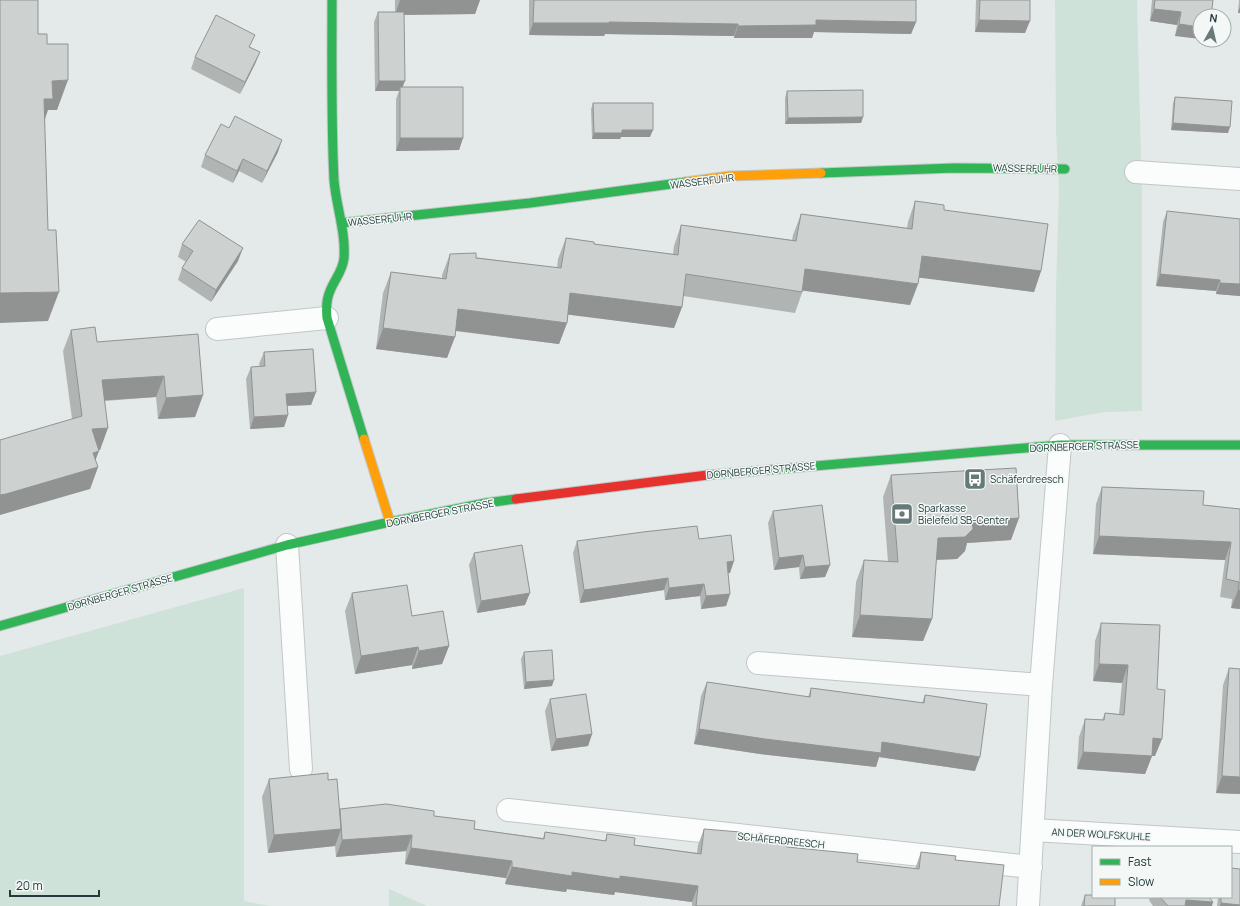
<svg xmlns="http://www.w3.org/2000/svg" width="1240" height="906" font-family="Manrope,sans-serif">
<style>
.green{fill:#cee2d9}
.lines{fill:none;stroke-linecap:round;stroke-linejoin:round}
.street-casing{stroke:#c1c7c6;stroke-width:24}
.fast-casing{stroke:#c0c7c6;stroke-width:11}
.slow-casing{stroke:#c0c7c6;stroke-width:11}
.jam-casing{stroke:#c0c7c6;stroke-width:11}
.street{stroke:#fbfcfc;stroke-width:22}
.fast{stroke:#30b455;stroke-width:9}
.slow{stroke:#ff9f0a;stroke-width:9}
.jam{stroke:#e5322d;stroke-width:9}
.wall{fill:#b0b5b4}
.shaded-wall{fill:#909392}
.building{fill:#cdd2d1;stroke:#909392}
.labels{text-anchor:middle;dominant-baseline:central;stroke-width:3;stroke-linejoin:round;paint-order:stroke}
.street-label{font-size:10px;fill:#233c3b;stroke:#f3f8f7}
.poi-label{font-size:10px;fill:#233c3b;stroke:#f3f8f7;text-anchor:start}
</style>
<rect width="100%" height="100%" fill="#e4eae9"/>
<path class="green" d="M1055,0H1137L1142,196V411L1104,412L1055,421L1056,289L1059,190L1056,131Z
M244,588V901L270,906H0V656Z
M389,889L427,906H389Z"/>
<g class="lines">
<g class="street-casing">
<path id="street" d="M1136,172L1240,179
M217,329L327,318
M287,545L301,769
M758,663L1041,685
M508,810L1031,867
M1033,830L1240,842
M1028,906L1041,685L1060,445"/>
</g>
<g class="fast-casing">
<path id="fast" d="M332,0C332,60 331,120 334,180C336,206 346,232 344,258C343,271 334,280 330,291C326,300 326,308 327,318L364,439
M821,173L954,168L1065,169
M341,223L530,203L686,182
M708,475L1060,445H1240
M0,626L287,545L390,522L486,503L516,499"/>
</g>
<g class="slow-casing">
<path id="slow" d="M686,182L730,176L821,173
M364,439L390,522"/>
</g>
<g class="jam-casing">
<path id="jam" d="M516,499L708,475"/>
</g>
<use href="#street" class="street"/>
<use href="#fast" class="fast"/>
<use href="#slow" class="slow"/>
<use href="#jam" class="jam"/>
</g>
<path class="wall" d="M395,0H480L475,14L404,15L403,87L463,138L459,150L396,151V99L399,91H375L374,22L378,12H395Z
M529,0H916V22L911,34L814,32L812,38H734V36L605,34L604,36L529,35Z
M976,0H1030L1025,33L975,32Z
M1152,0H1213L1175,36L1177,25L1150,21Z
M1239,0H1240V13H1238Z
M250,47L260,52L255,64L240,94L191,69L195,57Z
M787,91L863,117L861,123L785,124V98Z
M1175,97L1228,133L1171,130L1173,103Z
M593,103L650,137H621L620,139H592L591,109Z
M278,152L262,183L239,171L233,183L201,167L205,155Z
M915,201L944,210L1041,271L1034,292L919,277L918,284L910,305L803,290L795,313L683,296L682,307L674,328L568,314L567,323L559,344L455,331L447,358L376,349L383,293L391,272L442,278V275L450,254L557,268L558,259L566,238L594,244L673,254L674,246L681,225L792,240L793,235L801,214L907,228L908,222Z
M1167,211L1240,296L1216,294V291L1156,286L1163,222Z
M182,244L238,261L211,302L178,280L182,268L186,262L178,257Z
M71,330L203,395L195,417L158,419L156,397L105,401L100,450H99L95,460L98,467L90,489L72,419L63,351Z
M264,352L316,392L311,405L287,406L288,415L284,427L250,429L246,379L251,367L260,366L259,364Z
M891,475L1011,540L967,543L965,551L957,559L936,560L932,619L923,641L852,637L856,582L864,560L888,562L883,497Z
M1102,487L1203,505L1240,509V609L1231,608L1232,599L1220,597L1225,560L1093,554L1096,504Z
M773,511L830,565L825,577L800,579L799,567L774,570L768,523Z
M699,539L730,573H728L730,594L726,606L701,609L700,596L665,600L664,590L580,603L573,553L577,541Z
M474,553L525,605L477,613L469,565Z
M352,593L412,616L449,646L442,664L412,669V665L355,674L345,611Z
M1101,623L1157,689L1155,756H1152L1145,774L1077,769L1079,737L1085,719L1102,720L1105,713L1119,714L1122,683L1093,681L1095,641Z
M524,652L552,686L524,689L521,659Z
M1229,668L1240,794L1216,793L1223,685Z
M707,682L808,697L811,688L922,703L925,695L975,771L879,757L876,767L760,754L694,744L701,696Z
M550,699L592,734L588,746L551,751L545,711Z
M269,779L328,780L339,810L434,816L474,829L543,838L545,832L605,841L607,834L634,845L697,853L698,845L704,829L857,862L915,869L921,852L955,860L999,906H692V902L615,892L614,895L567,889L566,892L505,884L506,878L405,864L406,851L336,857L335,846L268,853L262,797Z
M1085,895L1115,906H1081Z
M1150,897H1209L1212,906H1153L1149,900Z
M1218,897H1231L1240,906H1217Z"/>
<path class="shaded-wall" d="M400,0H480L475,14L395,15Z
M1240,6V13H1238Z
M1154,9L1181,12L1177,25L1150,21Z
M816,20L916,22L911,34L814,32L812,38H734L738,26Z
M979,20L1030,21L1025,33L975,32Z
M609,22L738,24L734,36L605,34L604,36L529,35L533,23Z
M1179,24L1200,27V39L1175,36Z
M260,52L255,64L240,94L245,82Z
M68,80L57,110H48L42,128L44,99L52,81Z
M379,81H405L401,91L400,87L399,91H375Z
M863,117L861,123L785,124L788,118Z
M1173,123L1230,127L1228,133L1171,130Z
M622,130H653L650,137H621L620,139H592L594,133Z
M400,138H463L459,150L396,151Z
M282,140L278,152L262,183L267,171Z
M243,159L239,171L233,183L237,171Z
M243,248L238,261L211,302L216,290Z
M922,256L1041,271L1034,292L914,277Z
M805,269L918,284L910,305L798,290Z
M1160,274L1220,280L1216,291L1156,286Z
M1220,283L1240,284V296L1216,294Z
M59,292L48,321L0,323V293Z
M570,293L682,307L674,328L563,314Z
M458,309L567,323L559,344L451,330Z
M383,328L455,337L447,358L376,349Z
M164,376L156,397L94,401L102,380Z
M316,392L311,405L282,406L286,394Z
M203,395L195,417L158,419L166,398Z
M288,415L284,427L250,429L254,417Z
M108,428L100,450L84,451L92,429Z
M99,451L92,469L98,467L90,489L0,515V495Z
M1019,518L1011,540L967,543L965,551L957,559L930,560L938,538L972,521Z
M1099,536L1231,542L1225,560L1093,554Z
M803,555L799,567L774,570L779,558Z
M734,561L730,573L722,574L727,562Z
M830,565L825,577L800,579L805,567Z
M668,578L664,590L580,603L584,590Z
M704,584L700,596L665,600L669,588Z
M1238,590H1240V609L1231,608Z
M530,593L525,605L477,613L481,601Z
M730,594L726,606L701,609L706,596Z
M860,615L932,619L923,641L852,637Z
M449,646L442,664L412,669L419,651Z
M418,647L412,665L355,674L361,656Z
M1099,664L1128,665L1122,683L1093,681Z
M554,680L552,686L524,689L526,682Z
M699,729L882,742L980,757L975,771L879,757L876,767L760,754L694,744Z
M592,734L588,746L551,751L556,739Z
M1153,738L1162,739L1155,756H1149H1152L1145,774L1077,769L1083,752Z
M1222,776L1240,777V794L1216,793Z
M341,829L335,846L268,853L274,835Z
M412,835L406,851L336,857L342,840Z
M411,848L512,861L506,878L405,864Z
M512,867L620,876L698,886L692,902L615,892L614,895L567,889L566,892L505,884Z
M1186,900L1213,902L1212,906H1184Z
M1221,903L1240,905V906H1220Z"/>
<path class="building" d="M0,0H38V34H47V44H68V80L52,81L53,99H44L48,230H56L59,292L0,293Z
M534,0H916V22L816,20V25L738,26V24L609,22V23H533Z
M980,0H1030V21L979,20Z
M1155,0H1213L1211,16H1200V27L1179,24L1181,12L1154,9Z
M378,12H404L405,81H379Z
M216,15L255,35L249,47L260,52L245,82L195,57Z
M400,87H463V138H400Z
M863,90V117L788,118L787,91Z
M1175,97L1232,101L1230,127L1173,123Z
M593,103H653V130H622V133H594Z
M235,116L282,140L267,171L243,159L237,171L205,155L221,124L229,128Z
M915,201L944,205V210L1048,224L1041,271L922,256L918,284L805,269L802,292L686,274L682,307L570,293L567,323L458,309L455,337L383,328L391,272L446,279L450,254L476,253V258L561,268L566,238L594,242V244L678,255L681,225L796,241L801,214L912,229Z
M1167,211L1240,219V284L1220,283V280L1160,274Z
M199,220L243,248L216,290L182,268L193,251L182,244Z
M95,327L97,342L198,334L203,395L166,398L164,376L102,380L108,428L92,429L99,451L93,453L98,467L6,494L0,495V440L82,416L71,330Z
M313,349L316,392L286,394L288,415L254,417L251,367L265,366L264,352Z
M1016,468L1019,518L972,521L973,529L965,537L938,538L932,619L860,615L864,560L898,562L891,475Z
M1102,487L1204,491L1203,505L1240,509V590H1238L1239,582L1226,579L1231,542L1099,536Z
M822,505L830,565L805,567L803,555L779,558L773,511Z
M697,526L699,539L731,535L734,561L727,562L730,594L706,596L704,584L669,588L668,578L584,590L577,541L643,532Z
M522,545L530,593L481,601L474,553Z
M407,585L412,616L443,611L449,646L419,651L418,647L361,656L352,593Z
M1101,623L1160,625L1157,689L1165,690L1162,739L1153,738L1152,756L1083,752L1085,719L1104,720L1105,713L1124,715L1128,665L1099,664Z
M552,650L554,680L526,682L524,652Z
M1229,668L1240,669V777L1222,776Z
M707,682L810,697L811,688L924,703L925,695L987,704L980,757L882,742L881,753L765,739L699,729Z
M586,694L592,734L556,739L550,699Z
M328,773V780L337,779L341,829L274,835L269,779Z
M386,804L434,811V816L475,821L474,829L544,839L545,832L606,841L607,834L635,838L634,845L701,854L704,829L740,832L739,837L788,842L787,847L858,854L857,862L919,869L921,852L956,856L955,860L1004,865L999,906H696L698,886L620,876V879L572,872V876L512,867V861L411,848L412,835L342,840L340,809Z
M1231,868L1240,869V905L1221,903V897H1231Z
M1085,895H1093V897H1115V906H1084Z
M1160,897H1209L1213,902L1186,900L1185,906H1168Z"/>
<defs>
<g id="bus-square" transform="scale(1.15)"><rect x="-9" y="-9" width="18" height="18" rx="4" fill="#677978" stroke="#f3f8f7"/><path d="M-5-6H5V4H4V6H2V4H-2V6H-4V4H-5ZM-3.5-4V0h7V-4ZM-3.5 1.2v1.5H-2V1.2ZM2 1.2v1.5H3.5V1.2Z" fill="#fff"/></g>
<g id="bank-square" transform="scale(1.15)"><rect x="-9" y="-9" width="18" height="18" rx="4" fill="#677978" stroke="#f3f8f7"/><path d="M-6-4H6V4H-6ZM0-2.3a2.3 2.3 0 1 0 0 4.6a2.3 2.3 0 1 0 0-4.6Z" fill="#fff"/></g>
</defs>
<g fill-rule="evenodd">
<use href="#bus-square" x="975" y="479"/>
<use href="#bank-square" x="902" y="514"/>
</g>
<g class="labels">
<g class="street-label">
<text transform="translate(1025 168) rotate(1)">WASSERFUHR</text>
<text transform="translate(702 181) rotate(-7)">WASSERFUHR</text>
<text transform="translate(380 219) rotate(-6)">WASSERFUHR</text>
<text transform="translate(1084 446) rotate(-2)">DORNBERGER STRASSE</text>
<text transform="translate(761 470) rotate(-5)">DORNBERGER STRASSE</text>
<text transform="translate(440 513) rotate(-11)">DORNBERGER STRASSE</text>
<text transform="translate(120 592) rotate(-16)">DORNBERGER STRASSE</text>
<text transform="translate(1101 834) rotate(3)">AN DER WOLFSKUHLE</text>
<text transform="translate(781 840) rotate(6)">SCHÄFERDREESCH</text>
</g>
<g class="poi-label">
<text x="990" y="479">Schäferdreesch</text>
<text x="918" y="508">Sparkasse<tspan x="918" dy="12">Bielefeld SB-Center</tspan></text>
</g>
</g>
<rect x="1092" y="846" width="140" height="52" fill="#f3f8f7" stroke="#a0adac"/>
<rect x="1100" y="859" width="20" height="6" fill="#30b455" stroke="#a0adac"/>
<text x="1128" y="866" font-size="12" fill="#233c3b">Fast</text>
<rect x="1100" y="879" width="20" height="6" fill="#ff9f0a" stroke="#a0adac"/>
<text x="1128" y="886" font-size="12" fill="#233c3b">Slow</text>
<g transform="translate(1212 28) rotate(8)"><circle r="19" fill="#f3f8f7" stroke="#a0adac"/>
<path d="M0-3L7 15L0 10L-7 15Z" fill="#677978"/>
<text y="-6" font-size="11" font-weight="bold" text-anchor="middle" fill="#233c3b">N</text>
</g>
<path d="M10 890v6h89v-6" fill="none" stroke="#233c3b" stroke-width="2"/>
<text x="16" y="890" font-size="12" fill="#233c3b" stroke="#f3f8f7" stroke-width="3" paint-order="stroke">20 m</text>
</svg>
